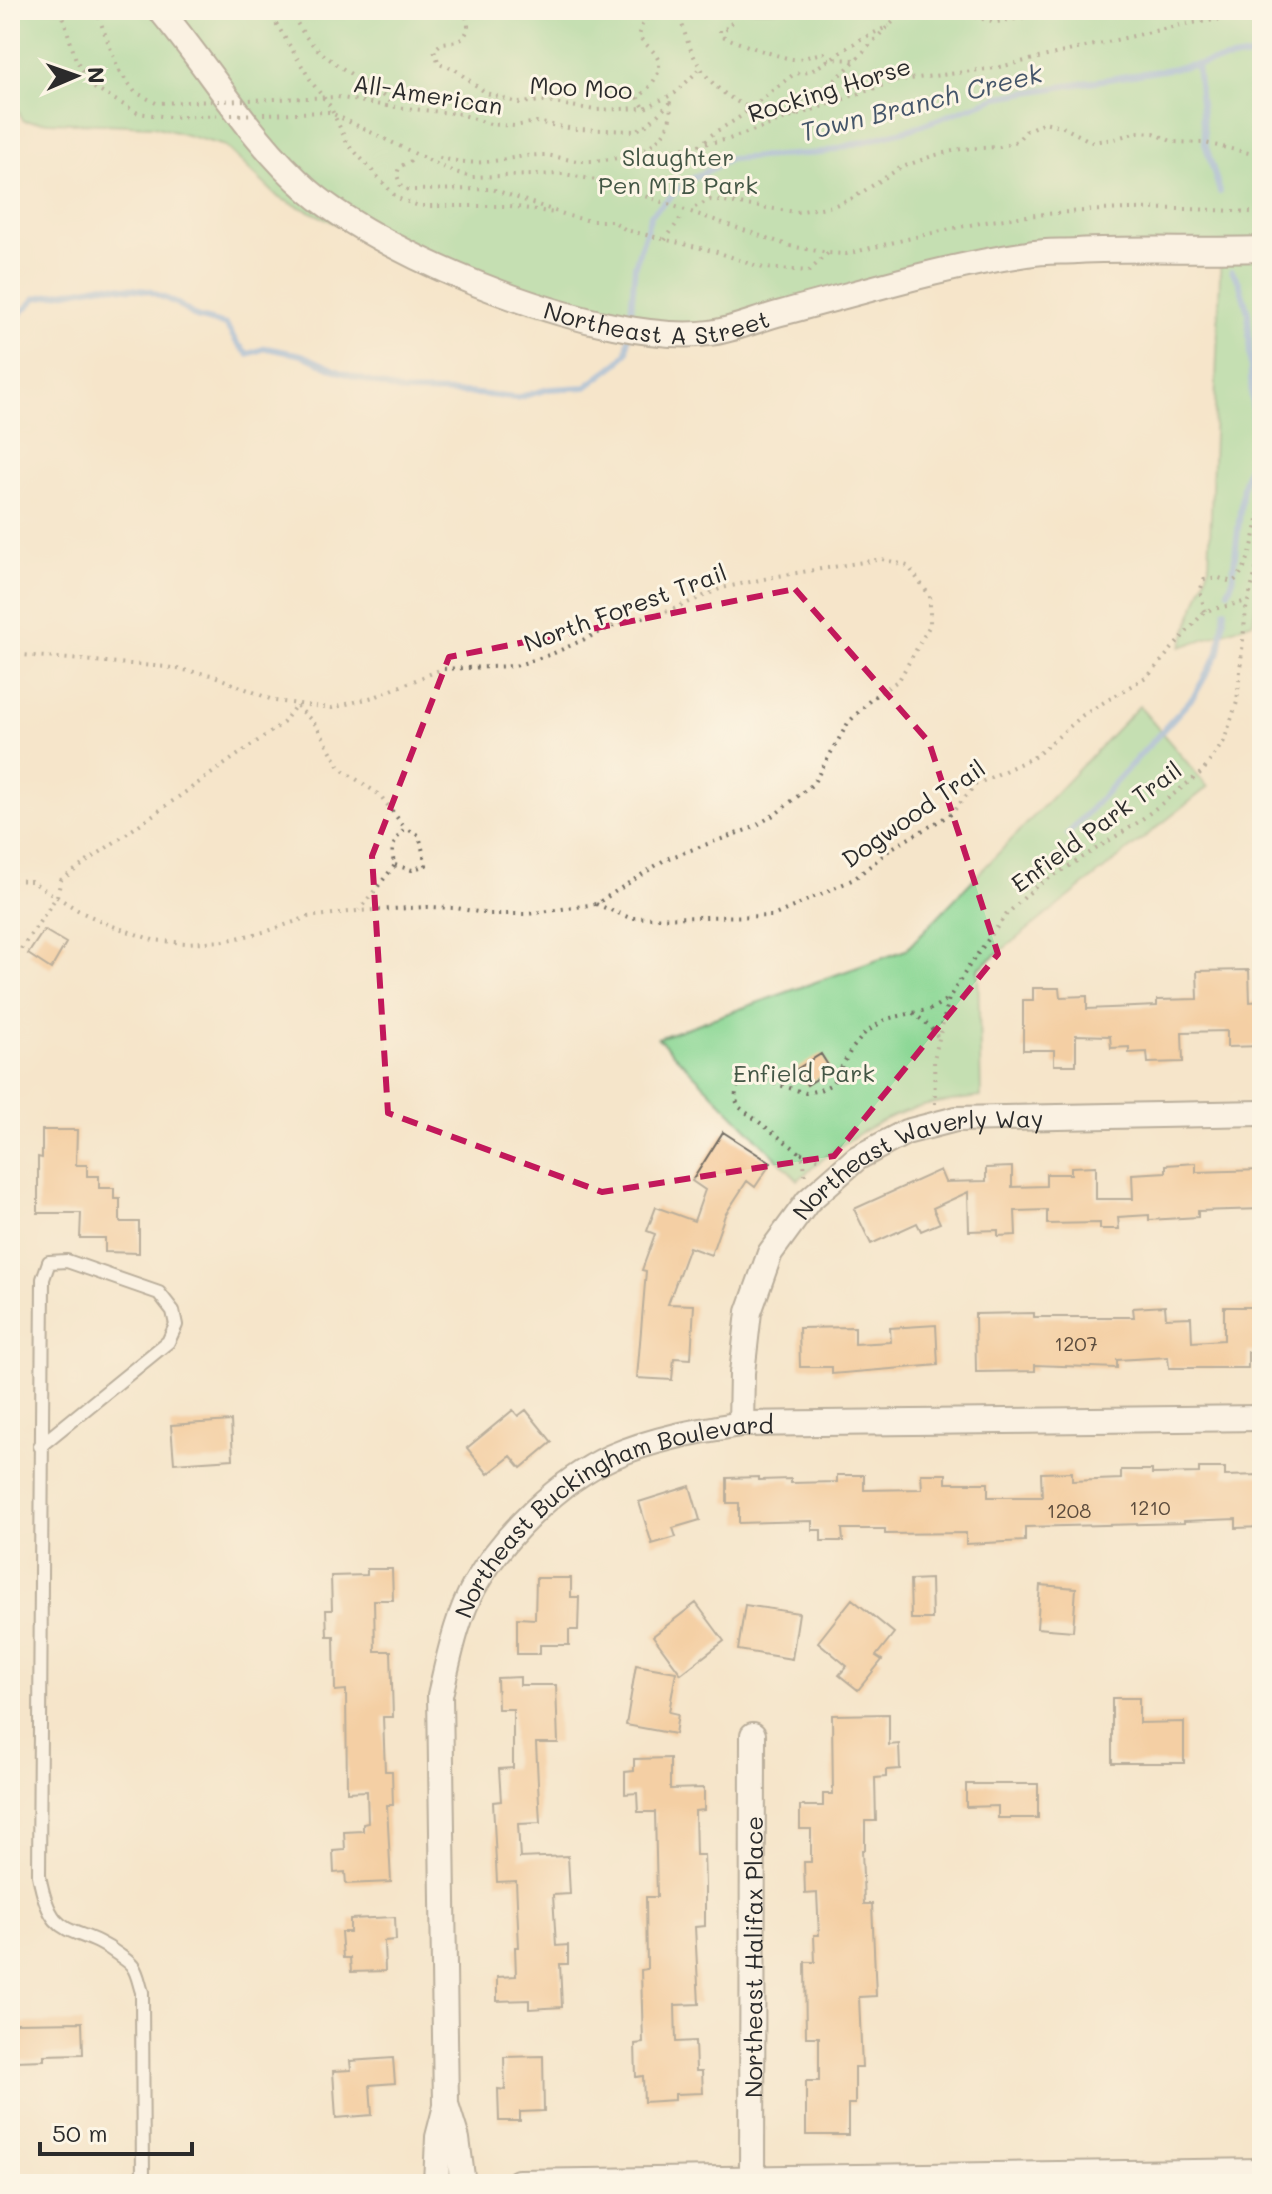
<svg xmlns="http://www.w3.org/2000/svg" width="1272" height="2194" font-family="Mali,sans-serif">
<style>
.green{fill:#8ad794;stroke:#5a8160;stroke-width:2}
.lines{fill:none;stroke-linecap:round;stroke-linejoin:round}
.stream{stroke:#74a5df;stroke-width:6}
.building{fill:#f2b475}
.service-casing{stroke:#726c63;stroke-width:16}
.minor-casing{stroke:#726c63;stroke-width:28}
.tertiary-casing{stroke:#726c63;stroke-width:32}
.path{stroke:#726c63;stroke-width:4;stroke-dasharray:2 6;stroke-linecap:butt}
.service{stroke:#fff;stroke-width:12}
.minor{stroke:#fff;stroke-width:24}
.tertiary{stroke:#fff;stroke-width:28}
.path-bridge{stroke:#726c63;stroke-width:4;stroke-dasharray:2 6;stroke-linecap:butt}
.marked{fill:none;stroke:#c2185b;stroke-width:6;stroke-dasharray:16 10;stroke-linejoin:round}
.labels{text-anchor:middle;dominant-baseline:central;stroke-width:6;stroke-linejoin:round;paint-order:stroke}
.number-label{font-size:20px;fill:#5d4d3e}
.street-label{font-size:24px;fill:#2b2b2b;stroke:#fcf5e5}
.park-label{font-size:24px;fill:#435645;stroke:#fcf5e5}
.water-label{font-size:26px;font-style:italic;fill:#45566a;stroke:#fcf5e5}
</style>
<rect width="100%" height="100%" fill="#fcf5e5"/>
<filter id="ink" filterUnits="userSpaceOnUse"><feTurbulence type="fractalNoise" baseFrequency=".0125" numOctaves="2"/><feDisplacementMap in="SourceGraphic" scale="16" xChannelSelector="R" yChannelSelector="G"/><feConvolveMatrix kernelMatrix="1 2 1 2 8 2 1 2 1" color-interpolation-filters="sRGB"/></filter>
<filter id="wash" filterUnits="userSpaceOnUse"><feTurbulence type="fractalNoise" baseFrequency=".006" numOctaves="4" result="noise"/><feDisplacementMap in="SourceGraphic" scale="32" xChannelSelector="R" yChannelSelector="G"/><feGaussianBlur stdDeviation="1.8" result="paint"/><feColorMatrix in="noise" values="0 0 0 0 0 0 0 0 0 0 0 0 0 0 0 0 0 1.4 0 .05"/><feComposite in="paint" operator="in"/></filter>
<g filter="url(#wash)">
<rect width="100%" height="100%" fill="#f5e5ca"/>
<path class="green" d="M10,10H1262V565L1253,622L1181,647L1209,567L1221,249L1029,255L685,332L532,311L279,198L225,146L154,126L24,121L10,97Z
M1139,706L1208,787L978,969L981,1097C965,1099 948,1101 932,1104C880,1114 837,1146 798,1180L658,1038L906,950Z"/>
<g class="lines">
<path class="stream" d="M1197,65L1205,143L1220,192
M10,324L36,298L104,285L149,291L178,304L196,317L226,325L237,343L248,354L266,348L302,355L340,372L403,392L468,393L516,398L549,389L586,387L619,362L627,352L629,335
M630,324L635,265L651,215L686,182L730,159L821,153L914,128L998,97L1262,54
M1228,591L1232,582L1243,486L1254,447L1248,312L1239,282L1232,271
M1068,834L1194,696L1219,652L1225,610"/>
</g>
<g id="blocks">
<path class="building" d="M44,930L66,943L51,969L28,954Z
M1249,970L1250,1002L1262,1001V1046L1227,1047V1031L1182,1032L1183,1062L1148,1063L1147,1052L1129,1053V1047L1111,1048L1110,1036L1076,1035V1065H1054V1050H1023V1000H1033V988H1059L1060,997L1087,996V1009L1157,1006V1000L1198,999L1197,971Z
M821,1054L831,1070L807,1085L797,1069Z
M42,1130H77L76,1165H87V1176H99V1188H114V1199H120V1222H139V1253L105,1252V1238H80L81,1213H38V1157L42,1158Z
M723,1132L771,1163L755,1187L747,1181L725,1215L711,1255L689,1247L668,1304L694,1305L691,1359L674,1358L672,1380L637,1378L646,1271L642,1270L655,1234L647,1231L656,1207L694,1221L705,1190L692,1181Z
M1196,1163V1172L1262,1170V1209L1198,1211V1217L1149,1220V1215L1118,1217L1119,1229H1100V1223L1047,1224V1210L1015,1211L1016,1235L998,1236V1230L969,1231L968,1192L933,1208L940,1223L921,1231L917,1223L871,1244L854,1209L940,1170L945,1182L986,1181V1168L1012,1167V1187L1046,1186V1174H1071V1167L1096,1166V1199H1133L1132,1174L1166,1172V1165Z
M1165,1306L1166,1318L1191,1317L1192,1342L1224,1340V1307H1262V1352H1248V1368H1169L1168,1357L1117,1360V1368L1035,1365V1371L976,1372L975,1314L1034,1313V1317H1134L1133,1308Z
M936,1325L938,1365L832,1374V1367H800L799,1328L855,1327V1344L891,1342L890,1328Z
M513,1410L518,1416L526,1410L552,1442L521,1468L511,1456L488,1474L467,1448Z
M231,1421L233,1459L174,1463L171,1425Z
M1199,1468H1225V1476L1261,1475L1262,1527L1236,1528V1519L1184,1521V1523L1025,1527V1541L966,1544V1533L885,1534V1529H842L843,1541H821V1530H812V1521L739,1523V1503H727V1478L759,1477V1480L791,1479V1483L837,1482V1475H864V1490L922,1489L921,1474H946V1483H988V1497H1042L1041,1473L1072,1472V1481L1121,1479V1470H1152V1474L1199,1473Z
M690,1486L700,1520L673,1528L676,1537L652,1544L639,1502Z
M367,1569H392L393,1600H374L375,1651H391L393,1717H383L385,1771H392L393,1805H387L391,1882L346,1884L345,1872L334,1873L333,1851L345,1850L344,1832L363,1831V1824L368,1823L367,1791L347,1792L346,1690L335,1691L334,1636H327L326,1610H332L331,1576L367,1575Z
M536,1578H571V1597H579L578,1630H569V1645H540V1654H517V1618L535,1619Z
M931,1579L932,1619H911L910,1580Z
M1040,1585L1076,1588L1073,1631L1037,1628Z
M852,1599L894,1633L876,1656L882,1660L858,1690L839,1675L847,1666L818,1642Z
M696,1603L724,1641L681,1674L653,1636Z
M745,1605L799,1613L792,1659L738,1650Z
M636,1665L676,1672L669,1712L678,1714L675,1734L626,1725Z
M520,1677V1685H556L558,1743H536L540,1823L518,1824L520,1858L568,1856L570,1894L553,1895L556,1946L568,1945V1964H560L562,2007L529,2009V2000L497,2001V1977L516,1976L515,1947H519L516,1881L497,1882L493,1802L501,1801L499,1769L513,1768V1709H498L497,1678Z
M1112,1698H1139V1723L1184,1722V1763H1112Z
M889,1714V1745L899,1744L900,1769L886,1770V1777L875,1778L876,1821H865V1850H862L864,1904H872L876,1996L859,1997L862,2067H855V2104H848V2135H806V2081H819V2037H806L805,1962H815L814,1935H819L817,1893L805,1894L804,1862H811V1829H800V1806H823V1794H833L832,1715Z
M670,1758V1789L704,1788V1810L695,1811L696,1855H704L705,1884V1926L695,1927L699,2004L675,2005L676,2042L695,2041L696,2071H702L703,2093L675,2094V2100L644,2102L643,2076L636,2077L635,2044L643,2043L641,1970L647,1969L646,1897H657L655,1812H638L637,1793L625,1794V1772L634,1771V1759Z
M966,1784H1038V1818H998V1806L966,1807Z
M395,1917L396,1940L384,1941L385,1971L351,1972L350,1958H343L341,1932H350V1919Z
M82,2022L83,2054L44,2055V2060L15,2061V2023Z
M543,2056L544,2111L520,2112V2121H499L498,2089L505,2090L504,2057Z
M393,2058L395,2083L370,2085L372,2115L336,2118L333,2071L351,2070L350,2061Z"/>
</g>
</g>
<g filter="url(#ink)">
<use href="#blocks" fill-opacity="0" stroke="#726c63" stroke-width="2"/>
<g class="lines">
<g class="service-casing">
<path id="service" d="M40,1446L168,1342L176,1325L173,1311L159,1293L67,1261L49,1262L43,1279L39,1875C52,1947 75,1921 119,1955C123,1958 131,1963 133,1967C138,1974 139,1984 142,1992L143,2184"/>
</g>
<g class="minor-casing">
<g id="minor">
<path id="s1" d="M160,10C211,70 250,140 309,191C388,259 606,347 710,333C733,330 758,319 781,313C862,292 945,266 1027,254C1043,251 1060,252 1077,251C1138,248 1200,251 1262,249"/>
<path id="s2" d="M741,1424L742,1373L749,1312L770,1253L808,1201L857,1158L906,1132L956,1119L1262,1113"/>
<path id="s3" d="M752,2181L753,1735"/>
<path d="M436,2184L438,2137L446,2106"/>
<path id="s4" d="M463,2184L457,2139L446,2104L440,1695C449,1658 456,1618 475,1585C503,1536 560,1480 611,1457C652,1439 697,1431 741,1424L1262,1418"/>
</g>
</g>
<g class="tertiary-casing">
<path id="tertiary" d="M519,2184L1262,2173"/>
</g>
<path class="path" d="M61,10L76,60L94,88
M96,10L119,71
M268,10L313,84L330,106L347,143L397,198L419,206H510L555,213
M289,10C295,19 300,29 307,38C329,65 369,82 394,105
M462,10C470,21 471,32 459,41L442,43L434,50L439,64L454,69L486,93L519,103L542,101L595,110L645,108L675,93L700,69
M679,10C687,52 705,88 746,106V112C732,125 713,129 702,145
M724,10L733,21L728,28L720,29V34C724,39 785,59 793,59C803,60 813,54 824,53L828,59L857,60
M943,10L996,22L1061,12L1107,16L1129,10
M1214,19L1227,11L1241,10
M386,106L460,114L490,124L514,126L536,122L574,129L635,131L648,124L670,103C677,150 618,162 581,161C569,161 557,156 545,155C522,155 505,160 484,162C468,164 450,160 435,157
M643,106L638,98C648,89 665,73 657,57C653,49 644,44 639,36L642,25L653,10
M746,111L794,74L810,72L861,39L889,26
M795,116L800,102C842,85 865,44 899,17L900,10
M643,152L658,153L729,139L895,81L995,68L1185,24L1262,14
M411,161L399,167L397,175L401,187L408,190L492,189L569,216L590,221H613L626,230L717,252L763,268L809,271L828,253
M695,207L710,200L796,212L833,206L853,198L900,168L932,156L961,149L1000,147L1017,141L1026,131L1044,122L1061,126L1092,142L1114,139L1137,132L1154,133L1173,142L1205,143L1262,156
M665,240L682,216
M790,246L828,253L846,254C909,239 972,221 1037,215C1111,207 1187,207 1262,213
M1262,281L1260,286L1262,293
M1205,611L1200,591L1204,580L1219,578L1232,582C1252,571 1258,517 1262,495
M10,658L22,655L166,667L212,675L275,701L332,708L377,696L442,669L515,666L552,654L622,622L669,611L722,588L778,576L882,559L908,566L930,596V625L899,680L872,698L848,723L813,784L777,813L752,828L666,859L596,904L528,914H489L456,908L427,907L357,911L308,917L268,931L224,941L185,943L153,940L110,925L81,912L31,881L10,880
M395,865L412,870L426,865L419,835L405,828
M596,904L630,918L773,916L854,879L892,848L951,814L975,785L1036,756L1083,715L1149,675L1205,611L1248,601
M21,949L57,896L61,880L283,723L296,705L316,725L341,769L380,795L405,828C394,841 389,849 395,865L359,910
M913,1013L930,1026L939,1039
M935,1104L934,1059L949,998L971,963L1006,915L1034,888L1137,823L1203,771L1224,741L1237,702L1246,609L1262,547
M801,1153L821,1159
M805,1175L804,1161L799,1152L739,1107L735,1098L737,1087L756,1078L806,1093L820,1090L832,1084L851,1050L865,1033L886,1019L931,1009L949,998"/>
<use href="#service" class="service"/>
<use href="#minor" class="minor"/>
<use href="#tertiary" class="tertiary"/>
<path class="path-bridge" d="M119,71L135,92L156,103L337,97L386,106
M94,88L138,113L170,117L329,112L449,170L471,177L564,174L601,181L790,246"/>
</g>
</g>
<path d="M0 0H1272V2194H0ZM795,589L929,742L998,954L834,1156L602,1192L388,1113L372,856L449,657Z" fill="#f5e5ca" fill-opacity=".55" fill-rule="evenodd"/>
<path class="marked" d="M795,589L929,742L998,954L834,1156L602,1192L388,1113L372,856L449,657Z"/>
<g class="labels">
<g class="number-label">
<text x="1076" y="1343">1207</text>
<text x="1150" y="1507">1210</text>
<text x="1069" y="1510">1208</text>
</g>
<g class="street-label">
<text transform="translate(581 87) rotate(3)">Moo Moo</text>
<text transform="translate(829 89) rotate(-17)">Rocking Horse</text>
<text transform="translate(428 94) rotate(9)">All-American</text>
<text stroke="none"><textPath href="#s1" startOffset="614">Northeast A Street</textPath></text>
<text transform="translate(625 607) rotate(-20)">North Forest Trail</text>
<text transform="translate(913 813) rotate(-35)">Dogwood Trail</text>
<text transform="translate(1096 826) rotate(-36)">Enfield Park Trail</text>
<text stroke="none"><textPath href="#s2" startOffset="360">Northeast Waverly Way</textPath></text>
<text stroke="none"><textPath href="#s4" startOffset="768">Northeast Buckingham Boulevard</textPath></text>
<text stroke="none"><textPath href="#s3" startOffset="224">Northeast Halifax Place</textPath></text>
</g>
<g class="park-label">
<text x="678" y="156">Slaughter<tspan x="678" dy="28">Pen MTB Park</tspan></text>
<text x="804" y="1072">Enfield Park</text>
</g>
<g class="water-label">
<text transform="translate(921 102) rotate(-14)">Town Branch Creek</text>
</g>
</g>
<rect width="1272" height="2194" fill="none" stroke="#fcf5e5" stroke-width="40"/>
<g transform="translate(76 76) rotate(88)" stroke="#fcf5e5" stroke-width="6" paint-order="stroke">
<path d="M0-6L14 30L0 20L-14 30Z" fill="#2b2b2b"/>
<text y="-12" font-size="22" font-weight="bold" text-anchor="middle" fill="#2b2b2b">N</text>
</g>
<path d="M40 2142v12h152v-12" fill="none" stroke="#2b2b2b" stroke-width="4"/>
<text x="52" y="2142" font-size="24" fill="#2b2b2b" stroke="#fcf5e5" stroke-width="6" paint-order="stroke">50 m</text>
</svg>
